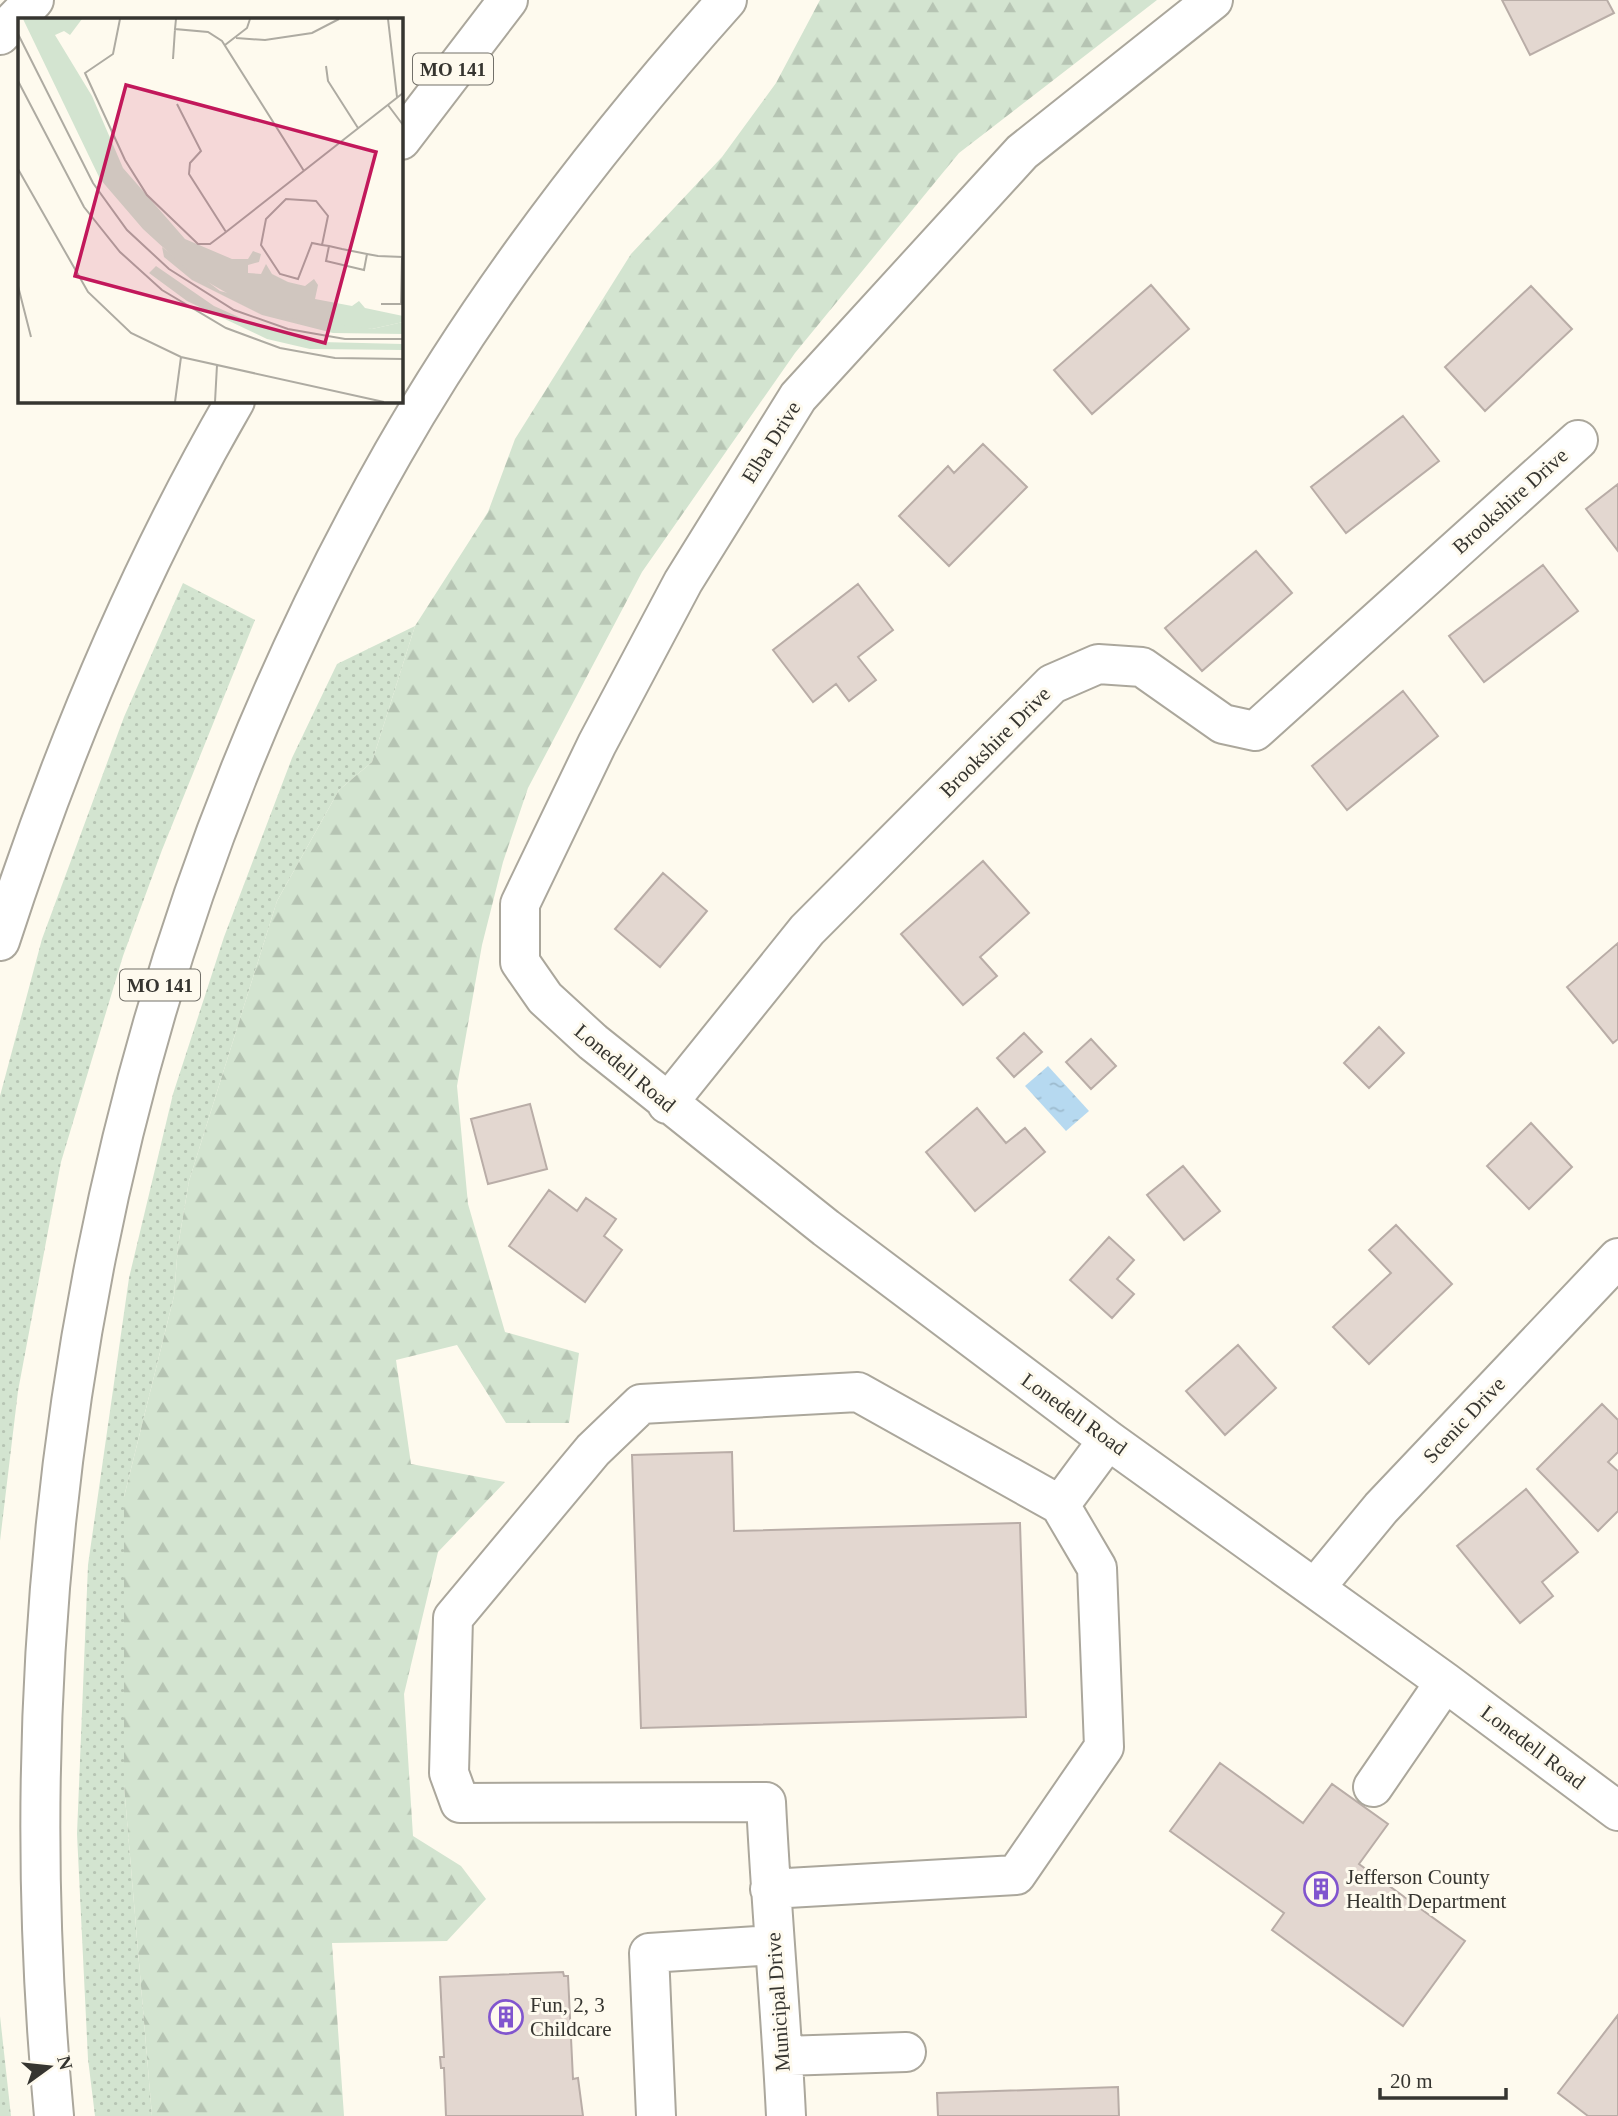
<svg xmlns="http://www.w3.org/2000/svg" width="1618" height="2116" font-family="Georgia,serif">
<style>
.grass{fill:url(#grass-dots)}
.forest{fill:url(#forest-firs)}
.water{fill:url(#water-ripples)}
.building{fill:#e3d7d0;stroke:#b9ada7;stroke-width:2}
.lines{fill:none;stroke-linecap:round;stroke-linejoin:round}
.minor-casing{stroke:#aba79c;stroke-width:42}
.highway-casing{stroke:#aba79c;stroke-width:42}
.minor{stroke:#fff;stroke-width:38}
.highway{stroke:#fff;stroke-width:38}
.labels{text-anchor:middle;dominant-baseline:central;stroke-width:6;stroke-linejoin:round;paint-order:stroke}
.shield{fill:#fefaee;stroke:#727069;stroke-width:2}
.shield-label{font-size:19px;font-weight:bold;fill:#363530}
.street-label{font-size:21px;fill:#363530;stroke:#fefaee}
.poi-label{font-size:21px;fill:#363530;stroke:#fefaee;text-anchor:start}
.inset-road{fill:none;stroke:#aeaba2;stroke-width:2}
.view{fill:#c2185b;fill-opacity:0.15;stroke:#c2185b;stroke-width:3.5}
.inset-edge{fill:none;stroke:#363530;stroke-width:3.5}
</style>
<defs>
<pattern id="grass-dots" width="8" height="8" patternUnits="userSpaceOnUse" patternTransform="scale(1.75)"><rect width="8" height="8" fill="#d3e4d0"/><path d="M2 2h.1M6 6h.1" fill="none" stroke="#b6c4b3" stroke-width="1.8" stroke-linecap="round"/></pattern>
<pattern id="forest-firs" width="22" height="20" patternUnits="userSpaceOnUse" patternTransform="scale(1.75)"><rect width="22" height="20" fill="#d3e4d0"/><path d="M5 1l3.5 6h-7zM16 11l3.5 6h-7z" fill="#b6c4b3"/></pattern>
<pattern id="water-ripples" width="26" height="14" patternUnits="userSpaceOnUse" patternTransform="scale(1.75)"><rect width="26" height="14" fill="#b6d9f0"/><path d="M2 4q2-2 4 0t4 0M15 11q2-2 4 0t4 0" fill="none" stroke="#9dbbce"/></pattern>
</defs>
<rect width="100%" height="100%" fill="#fefaee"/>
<path class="grass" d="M183,583L255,620L162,850L123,956L61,1162L18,1391L0,1541V1096L42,939L124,717Z
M415,626L372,762L339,790L277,901L189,1181L178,1246L174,1296L124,1497V1785L152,2116H95L88,2059L77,1834L88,1565L129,1278L173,1094L224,937L292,758L337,664Z
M0,2016L11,2116H0Z"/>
<path class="forest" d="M820,0H1157L959,153L795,353L642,572L528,788L503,862L482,945L457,1086L468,1204L505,1332L579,1353L569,1423H506L457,1345L396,1360L411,1464L505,1482L438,1552L404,1694L413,1836L461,1866L486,1899L447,1941L332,1943L344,2116H152L124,1785V1497L174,1296L178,1246L189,1181L277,901L339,790L372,762L415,626L488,512L515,439L631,254L722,157L776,83Z"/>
<path class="water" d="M1048,1066L1089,1111L1066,1131L1025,1086Z"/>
<path class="building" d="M1502,0H1607L1614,13L1530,55Z
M1151,285L1189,329L1092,414L1054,370Z
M1531,286L1572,329L1485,411L1445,367Z
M1403,416L1439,461L1346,533L1311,487Z
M983,444L1027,487L949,566L899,516L948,466L954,473Z
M1618,484V551L1586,509Z
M1256,551L1292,593L1202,671L1165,628Z
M1543,565L1578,611L1484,682L1449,636Z
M858,584L893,630L858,657L876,680L849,701L836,684L813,702L773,650Z
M1403,691L1438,736L1347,810L1312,766Z
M983,861L1029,913L980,957L997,976L963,1005L901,934Z
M663,873L707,911L660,967L615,929Z
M1618,943V1039L1613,1043L1567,987Z
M1379,1027L1404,1053L1369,1088L1344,1063Z
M1024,1033L1042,1052L1014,1077L997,1058Z
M1091,1039L1116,1066L1091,1089L1066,1062Z
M530,1104L547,1169L488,1184L471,1119Z
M977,1108L1006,1143L1025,1128L1045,1152L975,1211L926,1152Z
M1531,1123L1572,1167L1529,1209L1487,1166Z
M1183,1166L1220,1211L1184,1240L1147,1195Z
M549,1190L577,1211L586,1198L616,1219L604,1236L622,1250L585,1302L509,1246Z
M1396,1225L1452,1284L1369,1364L1333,1327L1391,1273L1369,1250Z
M1109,1237L1134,1260L1117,1279L1134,1294L1112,1318L1070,1280Z
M1238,1345L1276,1388L1225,1435L1186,1391Z
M1602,1404L1618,1420V1452L1608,1462L1618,1471V1511L1598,1531L1537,1469Z
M732,1452L734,1531L1020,1523L1026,1717L641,1728L632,1455Z
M1526,1489L1578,1552L1542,1582L1553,1596L1520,1623L1457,1546Z
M1220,1763L1303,1823L1332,1784L1388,1824L1359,1864L1465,1941L1403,2026L1272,1930L1284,1913L1170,1831Z
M563,1972L564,1976H568L573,2079L578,2078L583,2116H446L444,2068H441L440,2057H444L440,1977Z
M1618,2015V2116H1588L1558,2093Z
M1118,2087L1119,2116H938L937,2093Z"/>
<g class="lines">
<g class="minor-casing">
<path id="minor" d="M1213,0L1022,152L798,397L683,582L597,744L520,904V962L545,998L593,1042L826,1228L1108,1440L1445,1682L1618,1811
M0,35L34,0
M667,1104L807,930L1052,684L1098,664L1142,667L1223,724L1255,731L1578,440
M1060,1505L1108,1440
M1315,1588L1381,1508L1618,1258
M1373,1787L1445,1682
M770,1889L1016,1875L1104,1747L1097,1568L1060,1505L858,1392L641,1404L593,1450L453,1618L449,1773L460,1803L766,1802C771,1907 781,2011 786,2116
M783,2056L906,2052
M656,2116L649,1953L774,1945"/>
</g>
<g class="highway-casing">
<path id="highway" d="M401,140L508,0
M0,941C61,753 136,572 235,401
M54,2116C0,1541 107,956 393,453C486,290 602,140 727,0"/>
</g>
<use href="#minor" class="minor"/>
<use href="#highway" class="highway"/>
</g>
<defs>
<g id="building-ring" transform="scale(1.75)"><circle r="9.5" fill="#fefaee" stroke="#8155ce" stroke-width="1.5"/><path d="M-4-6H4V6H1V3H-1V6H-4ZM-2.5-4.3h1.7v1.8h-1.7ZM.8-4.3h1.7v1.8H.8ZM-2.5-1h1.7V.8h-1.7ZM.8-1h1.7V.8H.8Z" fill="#8155ce"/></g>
</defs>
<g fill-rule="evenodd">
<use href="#building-ring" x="1321" y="1889"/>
<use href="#building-ring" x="506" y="2017"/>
</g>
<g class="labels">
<g class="shield">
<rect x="413" y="53.5" width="80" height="31" rx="5"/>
<rect x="120" y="969.5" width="80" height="31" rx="5"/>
</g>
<g class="shield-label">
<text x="453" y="69">MO 141</text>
<text x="160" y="985">MO 141</text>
</g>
<g class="street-label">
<text transform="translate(771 442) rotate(-58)">Elba Drive</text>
<text transform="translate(1510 501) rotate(-42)">Brookshire Drive</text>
<text transform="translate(995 742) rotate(-45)">Brookshire Drive</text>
<text transform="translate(625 1068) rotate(40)">Lonedell Road</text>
<text transform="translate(1074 1414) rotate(36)">Lonedell Road</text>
<text transform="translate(1464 1420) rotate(-47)">Scenic Drive</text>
<text transform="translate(1533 1747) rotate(37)">Lonedell Road</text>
<text transform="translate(778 2002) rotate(-94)">Municipal Drive</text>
</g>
<g class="poi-label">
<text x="1346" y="1877">Jefferson County<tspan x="1346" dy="24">Health Department</tspan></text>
<text x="530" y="2005">Fun, 2, 3<tspan x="530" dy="24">Childcare</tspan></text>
</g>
</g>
<g transform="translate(18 18)">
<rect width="385" height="385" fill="#fefaee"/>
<path d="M144,229L202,273L354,311L385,304V316L315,315L244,297L174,262L146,239ZM138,248L196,288L243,309L303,324L385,326V332L292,331L249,321L169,283L131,255Z" fill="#d3e4d0"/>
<path d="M5,1H64L52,17L46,13L37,17L74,78L105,150L167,221L214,241H230L235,233L243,236L241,244L230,247V255L243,256L248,246L254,256L270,264L287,268L296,261L300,267L297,281L334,288L341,283L347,290L385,298V304L354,311L271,300L237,291L172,254L125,211L82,161Z" fill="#d3e4d0"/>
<path class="inset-road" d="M102,1L95,36L67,55L107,142L129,177L180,226H192L208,214L385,75M158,1L157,11L190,14L204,23L286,153M370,1L379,79M0,16L75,165L109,212L151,251L216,292L270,311L327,321H385M218,20L247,22L294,15L321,1M207,27L229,10L232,1M155,41L157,11M308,48L310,63L340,110M0,63L66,189L102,234L144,272L208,310L262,330L317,340L385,341M159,86L183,133L172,145L171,156L208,214M370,87L385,107M0,151L70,274L113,315L163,339L366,384M304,227L310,198L298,183L268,181L248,201L243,227L262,256L280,261L294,225L304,227L311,228L324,231L349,236L360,238L385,239M311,228L308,243L346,252L349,236M0,268L13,319M363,286H383L384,239M157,384L163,339M197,384L199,347"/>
<path class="view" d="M108,67L358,134L307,325L57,258Z"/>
<rect width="385" height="385" class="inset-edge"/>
</g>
<g transform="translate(49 2067) rotate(75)" stroke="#fefaee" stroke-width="5" paint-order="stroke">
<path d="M0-5L12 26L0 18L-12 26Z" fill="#363530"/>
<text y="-10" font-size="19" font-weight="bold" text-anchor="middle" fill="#363530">N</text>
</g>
<path d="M1380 2088v10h126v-10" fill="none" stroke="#363530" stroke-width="3.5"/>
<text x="1390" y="2088" font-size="21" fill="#363530" stroke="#fefaee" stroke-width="5" paint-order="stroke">20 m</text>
</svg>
